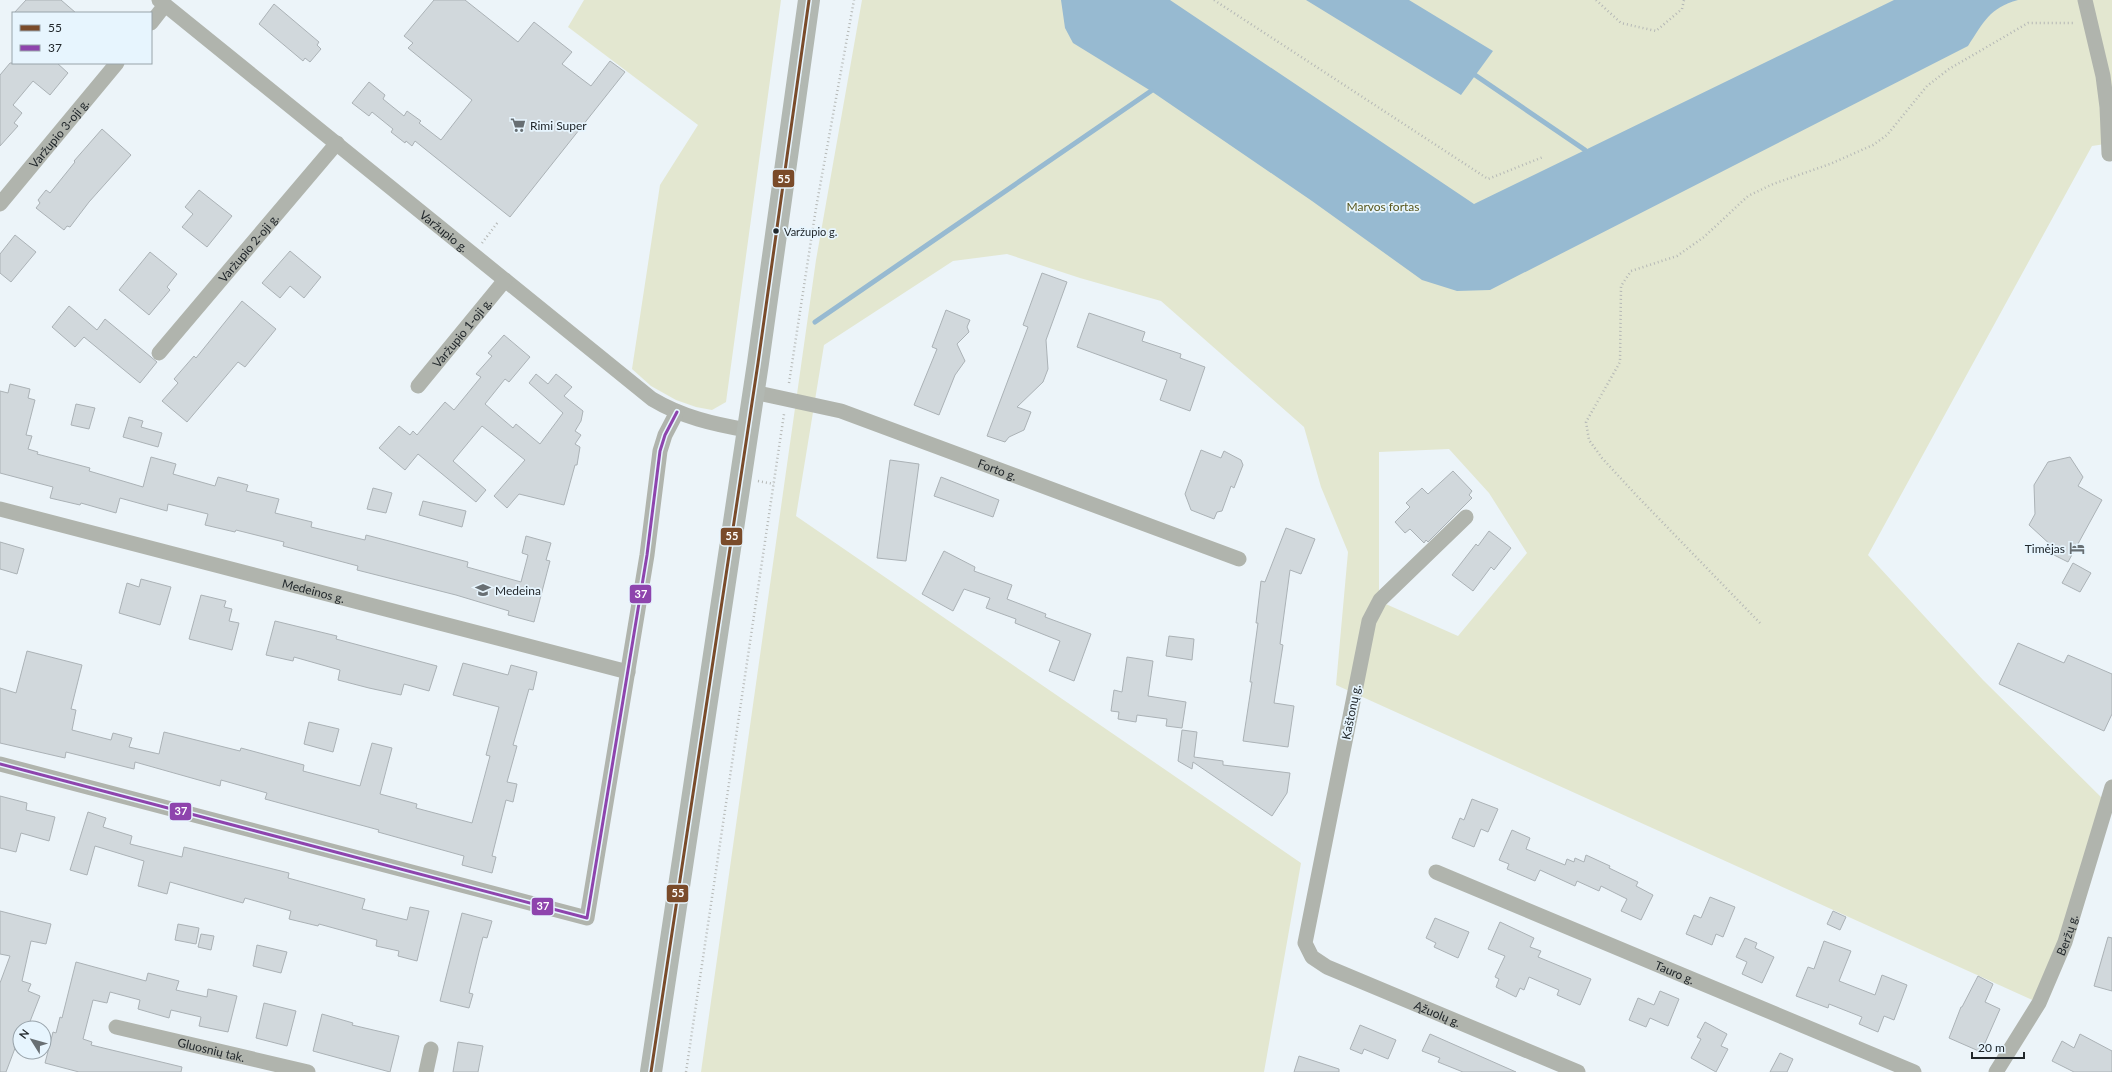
<svg xmlns="http://www.w3.org/2000/svg" width="2112" height="1072" font-family="Lato,sans-serif">
<style>
.green{fill:#e3e7d0;fill-rule:evenodd}
.water{fill:#97bad1}
.lines{fill:none;stroke-linecap:round;stroke-linejoin:round}
.stream{stroke:#97bad1;stroke-width:5}
.building{fill:#d1d8dc;stroke:#abb2b6}
.path{stroke:#b5b8b6;stroke-width:2.5;stroke-dasharray:1 3;stroke-linecap:butt}
.street{stroke:#b0b4ad;stroke-width:15}
.primary{stroke:#b2b8b2;stroke-width:22}
.bus-1-casing{stroke:#e7f5fe;stroke-width:6}
.bus-2-casing{stroke:#e7f5fe;stroke-width:6}
.bus-1{stroke:#7a4b2a;stroke-width:3}
.bus-2{stroke:#8e44ad;stroke-width:3}
.bus-dot{fill:#21272b;stroke:#e7f5fe;stroke-width:1.5}
.labels{text-anchor:middle;dominant-baseline:central;stroke-width:3.5;stroke-linejoin:round;paint-order:stroke}
.bus-label{font-size:11px;fill:#21272b;stroke:#e7f5fe;text-anchor:start}
.poi-label{font-size:12px;fill:#21272b;stroke:#e7f5fe;text-anchor:start}
.street-label{font-size:12px;fill:#21272b;stroke:#e7f5fe}
.park-label{font-size:12px;fill:#58571d;stroke:#e7f5fe}
.line-badge{stroke:#e7f5fe;stroke-width:1.5}
.badge-label{font-size:11px;text-anchor:middle;font-weight:bold;fill:#fff}
</style>
<rect width="100%" height="100%" fill="#ecf4f9"/>
<path class="green" d="M584,0H781L726,402L712,410L696,407L676,400L651,386L632,369L660,185L698,125L568,27Z
M862,0H2112V143L2092,146L1868,555L1983,680L2108,804L2039,1003L1336,685L1348,552L1321,487L1304,427L1161,301L1080,278L1007,254L953,261L824,345L796,516L1301,863L1264,1072H701L816,260ZM1449,449L1489,493L1527,553L1458,636L1379,601V452Z"/>
<path class="water" d="M1061,0H1170L1474,204L1894,0H2018C1989,8 1984,22 1968,46L1490,290L1457,291L1422,280L1312,201L1151,91L1073,43L1065,28Z
M1306,0H1409L1493,51L1461,95Z"/>
<g class="lines">
<path class="stream" d="M1475,75L1585,150
M815,322L1151,91"/>
</g>
<path class="building" d="M26,0H61L76,13H14Z
M434,0H465L518,42L534,22L572,52L562,64L591,86L610,61L625,72L510,217L415,141L412,146L406,141L405,143L391,132L393,129L372,112L369,116L352,103L369,82L385,95L383,99L404,116L407,111L421,121L419,123L441,140L472,100L408,48L413,43L404,36Z
M274,4L319,42L317,45L321,49L310,62L305,58L303,61L259,24Z
M10,63H57L68,73L50,95L33,81L13,105L22,113L14,123L18,126L0,146V75Z
M102,129L131,155L89,202L70,227L67,226L64,230L36,208L40,203L38,200L46,190L50,193L75,162L74,161Z
M199,190L232,216L207,247L182,227L193,214L185,207Z
M15,235L36,252L11,282L0,273V254Z
M290,251L321,277L304,298L290,286L280,298L262,283Z
M150,252L177,274L167,287L170,290L149,315L119,290Z
M1042,273L1067,282L1046,340L1048,369L1043,382L1017,407L1031,412L1024,430L1009,437L1005,442L987,436L1028,327L1023,325Z
M242,301L276,329L245,367L238,362L187,422L162,401L178,383L174,379L194,356L196,358Z
M69,306L97,330L105,319L157,362L140,383L84,337L75,347L52,327Z
M946,310L970,320L967,327L969,332L957,344L965,361L955,375L939,415L914,405L937,349L932,347Z
M1089,313L1145,332L1142,341L1181,354L1180,358L1205,367L1190,411L1160,400L1167,380L1077,347Z
M504,335L530,357L509,382L505,379L485,404L513,428L516,424L540,444L563,413L529,383L536,374L548,384L556,374L572,387L564,396L583,411L581,421L575,431L581,435L575,444L580,447L577,465H575L564,505L519,494L507,508L494,496L525,460L482,426L453,461L486,490L476,502L418,454L405,470L379,448L399,426L410,435L413,431L417,435L445,402L454,410L481,377L476,374L492,356L488,353Z
M10,384L30,389L28,398L35,400L26,435L32,436L28,449L38,452L37,454L90,468L89,471L143,487L151,457L176,464L173,474L215,486L218,477L248,485L246,491L279,499L275,513L312,522L311,527L365,540L366,535L397,543L468,562L467,567L521,582L528,555L522,553L526,536L551,543L546,560L550,561L534,622L508,615L509,611L456,595L357,570L358,566L283,546L284,542L236,530L235,532L205,525L208,514L168,504L167,511L120,498L116,513L81,503L80,505L50,498L53,487L0,473V391L8,393Z
M76,404L95,408L89,429L71,425Z
M129,417L143,421L141,427L162,433L158,447L123,437Z
M1201,450L1221,458L1224,451L1241,460L1243,465L1234,488L1231,486L1222,511L1217,512L1214,519L1191,510L1185,494Z
M2070,457L2083,477L2078,486L2102,500L2068,562L2050,553L2053,547L2029,525L2035,514L2034,485L2048,462Z
M890,460L919,464L906,561L877,558Z
M1453,471L1472,491L1469,495L1472,498L1428,542L1426,540L1424,543L1410,529L1405,533L1395,522L1410,507L1406,503L1422,488L1428,494Z
M941,477L999,500L993,517L934,496Z
M373,488L392,493L386,513L367,509Z
M423,501L466,511L462,527L419,515Z
M1286,528L1315,539L1301,574L1290,570L1280,644L1283,645L1274,703L1294,706L1288,747L1243,741L1252,682H1250L1258,623H1256L1261,581L1265,582Z
M1489,531L1511,548L1494,570L1491,567L1473,591L1452,575L1476,544L1478,546Z
M0,542L24,549L17,574L0,569Z
M944,551L975,567L974,571L1012,585L1007,599L1046,614L1045,617L1091,634L1074,681L1049,671L1060,641L1015,623L1016,619L986,608L990,598L964,589L953,611L922,594Z
M2073,563L2091,573L2080,592L2062,583Z
M141,579L171,587L160,625L119,613L127,583L139,587Z
M201,595L226,601L224,607L232,609L229,621L239,623L232,650L189,639Z
M275,621L337,636L336,639L437,666L429,691L404,684L401,695L369,688L338,680L340,670L294,657L293,661L266,655Z
M1169,636L1194,639L1192,660L1166,656Z
M2018,643L2064,663L2068,655L2112,674V714L2104,731L1999,684Z
M27,651L82,665L71,709L76,710L72,730L111,740L113,733L132,738L129,747L159,754L164,732L240,751L241,748L304,765L303,771L360,786L372,743L392,748L380,794L417,804L416,808L472,823L490,756L486,755L499,707L453,695L463,663L508,675L511,665L537,672L533,690L529,689L513,745L517,746L507,782L517,784L513,802L506,800L492,856L496,857L492,873L462,865L464,856L378,832L379,830L265,799L267,793L221,780L220,786L135,762L134,769L66,752L65,758L0,743V688L16,693Z
M1127,657L1153,661L1148,696L1186,702L1182,728L1166,726L1167,719L1137,715L1136,722L1118,719L1119,712L1111,711L1114,690L1122,692Z
M309,722L339,729L333,752L304,744Z
M1182,730L1197,732L1194,757L1223,761V765L1290,773L1287,793L1272,816L1193,762L1192,769L1178,761Z
M0,796L27,803L26,810L55,817L49,841L21,833L16,852L0,848Z
M1472,799L1498,809L1488,832L1481,829L1474,847L1452,838L1460,818L1464,820Z
M88,812L106,818L103,827L132,836L130,844L182,857L184,847L289,873L288,878L365,899L362,909L407,920L410,907L429,911L417,961L398,956L399,951L376,946L377,940L319,924L318,926L289,919L291,911L245,898L243,903L170,882L167,894L138,886L144,861L95,846L87,875L70,870Z
M1512,830L1530,838L1526,849L1565,865L1567,859L1574,862L1575,858L1584,862L1586,855L1610,866L1609,868L1638,882L1636,886L1653,895L1641,920L1621,911L1627,899L1601,886L1599,891L1577,881L1575,886L1540,870L1535,881L1507,869L1509,864L1499,860Z
M1710,897L1735,907L1723,937L1716,934L1712,945L1686,934L1694,915L1701,918Z
M0,911L51,924L46,944L31,941L22,981L31,984L28,991L40,996L29,1024H24L23,1028H20V1035L6,1072H0V983L10,956L0,954Z
M1833,911L1846,917L1840,930L1827,924Z
M462,913L492,921L487,938L483,937L479,952L469,993L473,994L469,1008L440,1001Z
M1435,918L1469,932L1458,958L1434,947L1436,943L1426,938Z
M1500,922L1534,938L1530,947L1541,951L1538,957L1591,979L1580,1005L1557,995L1559,990L1529,977L1524,990L1520,988L1516,997L1496,987L1499,979L1495,977L1505,956L1488,949Z
M178,924L199,928L196,944L175,940Z
M201,934L214,936L211,950L198,947Z
M2108,937L2112,938V991L2094,986Z
M1745,938L1757,943L1755,948L1774,957L1762,983L1742,974L1747,962L1736,957Z
M1824,941L1851,951L1839,981L1875,995L1882,975L1907,985L1894,1020L1884,1016L1878,1032L1859,1024L1862,1017L1829,1004L1828,1008L1796,996L1808,967L1814,969Z
M257,945L287,952L281,973L253,966Z
M76,962L146,981L148,973L179,981L176,990L207,997L208,989L237,996L228,1032L199,1026L201,1017L171,1010L169,1018L138,1009L140,1000L110,992L107,1003L93,1000L83,1039L92,1042L91,1045L182,1067L181,1072H79L45,1063L53,1032L56,1033L60,1017L62,1018Z
M1978,976L1993,984L1985,1002L2000,1009L1981,1052L1949,1038L1961,1007H1962Z
M1660,991L1679,999L1668,1026L1650,1018L1646,1027L1629,1020L1638,998L1654,1005Z
M264,1003L296,1011L287,1046L256,1038Z
M322,1014L353,1023L352,1025L399,1036L390,1072L313,1051Z
M1705,1022L1727,1034L1721,1046L1728,1049L1716,1072L1691,1058L1701,1039L1697,1037Z
M1360,1025L1396,1040L1388,1059L1364,1049L1362,1054L1350,1049Z
M1430,1034L1516,1072H1463L1438,1062L1440,1058L1422,1051Z
M2080,1034L2112,1051V1072H2074L2052,1061L2062,1041L2074,1048Z
M458,1042L483,1046L478,1072H453Z
M1780,1053L1793,1059L1787,1072H1770Z
M1299,1056L1339,1069V1072H1294Z"/>
<g class="lines">
<path class="path" d="M1214,0L1488,179L1543,157
M1596,0L1621,23L1656,31L1682,9L1684,0
M482,243L498,222
M789,383L816,208L854,0
M758,481L774,484
M1760,623L1637,496L1602,458L1589,440L1586,422L1620,362L1621,286L1631,271L1677,256L1704,237L1748,196L1773,184L1830,164L1873,145L1887,135L1927,86L1949,69L2028,23H2074
M686,1072L784,414"/>
<g class="street">
<path id="s1" d="M159,0L652,399C682,417 713,424 747,430"/>
<path d="M2085,0L2103,76L2107,107L2109,154"/>
<path d="M151,23L165,5"/>
<path id="s2" d="M0,204L117,63"/>
<path id="s3" d="M159,353L337,143"/>
<path id="s4" d="M418,386L505,280"/>
<path id="s5" d="M753,392L841,411L1239,559"/>
<path id="s6" d="M0,509L628,672"/>
<path id="s7" d="M1466,517L1380,600L1369,621L1305,943L1312,957L1327,967L1578,1072"/>
<path d="M0,764L587,918L647,555L660,451L665,435L677,412"/>
<path id="s8" d="M1436,872L1914,1072"/>
<path id="s9" d="M116,1027L308,1072"/>
<path d="M426,1072L431,1049"/>
<path id="s10" d="M1996,1072L2039,1003L2065,942L2112,787"/>
</g>
<path class="primary" d="M651,1072L758,363L809,0"/>
<g class="bus-1-casing">
<path id="bus-1" d="M651,1072L758,363L809,0"/>
</g>
<g class="bus-2-casing">
<path id="bus-2" d="M0,764L587,918L647,555L660,451L665,435L677,412"/>
</g>
<use href="#bus-1" class="bus-1"/>
<use href="#bus-2" class="bus-2"/>
</g>
<defs>
<g id="supermarket-bare" transform="scale(1.2)"><path d="M-6-5.5h2.5l.6 2H6L4.5 2H-2.5L-4.4-4H-6ZM-1.5 3.2a1.3 1.3 0 1 0 .1 0ZM3 3.2a1.3 1.3 0 1 0 .1 0Z" fill="#686f73" stroke="#e7f5fe" stroke-width="2.5" paint-order="stroke"/></g>
<g id="hotel-bare" transform="scale(1.2)"><path d="M-6-4.5h1.5V1H6V5H4.5V3h-9V5H-6ZM-4 0a1.8 1.8 0 1 1 3.6 0ZM.5 0V-2.5h3Q6-2.5 6 0Z" fill="#686f73" stroke="#e7f5fe" stroke-width="2.5" paint-order="stroke"/></g>
<g id="school-bare" transform="scale(1.2)"><path d="M0-5L7-2L0 1L-7-2ZM-4 1L0 2.5L4 1V4Q0 6-4 4Z" fill="#686f73" stroke="#e7f5fe" stroke-width="2.5" paint-order="stroke"/></g>
</defs>
<g fill-rule="evenodd">
<use href="#supermarket-bare" x="518" y="125"/>
<use href="#hotel-bare" x="2077" y="548"/>
<use href="#school-bare" x="483" y="590"/>
</g>
<circle class="bus-dot" cx="776" cy="231" r="3.5"/>
<g class="labels">
<g class="bus-label">
<text x="784" y="231">Varžupio g.</text>
</g>
<g class="poi-label">
<text x="530" y="125">Rimi Super</text>
<text x="2065" y="548" text-anchor="end">Timėjas</text>
<text x="495" y="590">Medeina</text>
</g>
<g class="street-label">
<text stroke="none"><textPath href="#s2" startOffset="92">Varžupio 3-oji g.</textPath></text>
<text stroke="none"><textPath href="#s1" startOffset="367">Varžupio g.</textPath></text>
<text stroke="none"><textPath href="#s3" startOffset="138">Varžupio 2-oji g.</textPath></text>
<text stroke="none"><textPath href="#s4" startOffset="69">Varžupio 1-oji g.</textPath></text>
<text stroke="none"><textPath href="#s5" startOffset="257">Forto g.</textPath></text>
<text stroke="none"><textPath href="#s6" startOffset="324">Medeinos g.</textPath></text>
<text transform="translate(1351 712) rotate(-79)">Kaštonų g.</text>
<text stroke="none"><textPath href="#s10" startOffset="155">Beržų g.</textPath></text>
<text stroke="none"><textPath href="#s8" startOffset="259">Tauro g.</textPath></text>
<text stroke="none"><textPath href="#s7" startOffset="625">Ąžuolų g.</textPath></text>
<text stroke="none"><textPath href="#s9" startOffset="98">Gluosnių tak.</textPath></text>
</g>
<g class="park-label">
<text x="1383" y="206">Marvos fortas</text>
</g>
</g>
<g class="line-badge">
<rect x="772" y="169" width="23" height="19" rx="4" fill="#7a4b2a"/>
<rect x="720" y="527" width="23" height="19" rx="4" fill="#7a4b2a"/>
<rect x="629" y="584" width="23" height="20" rx="4" fill="#8e44ad"/>
<rect x="169" y="802" width="23" height="19" rx="4" fill="#8e44ad"/>
<rect x="666" y="884" width="23" height="19" rx="4" fill="#7a4b2a"/>
<rect x="531" y="897" width="23" height="19" rx="4" fill="#8e44ad"/>
</g>
<g class="badge-label">
<text x="784" y="183">55</text>
<text x="732" y="540">55</text>
<text x="641" y="598">37</text>
<text x="181" y="815">37</text>
<text x="678" y="897">55</text>
<text x="543" y="910">37</text>
</g>
<rect x="12" y="12" width="140" height="52" fill="#e7f5fe" stroke="#98a3aa"/>
<rect x="20" y="25" width="20" height="6" fill="#7a4b2a" stroke="#98a3aa"/>
<text x="48" y="32" font-size="12" fill="#21272b">55</text>
<rect x="20" y="45" width="20" height="6" fill="#8e44ad" stroke="#98a3aa"/>
<text x="48" y="52" font-size="12" fill="#21272b">37</text>
<g transform="translate(32 1040) rotate(307)"><circle r="19" fill="#e7f5fe" stroke="#98a3aa"/>
<path d="M0-3L7 15L0 10L-7 15Z" fill="#686f73"/>
<text y="-6" font-size="11" font-weight="bold" text-anchor="middle" fill="#21272b">N</text>
</g>
<path d="M1972 1052v6h52v-6" fill="none" stroke="#21272b" stroke-width="2"/>
<text x="1978" y="1052" font-size="12" fill="#21272b" stroke="#e7f5fe" stroke-width="3" paint-order="stroke">20 m</text>
</svg>
